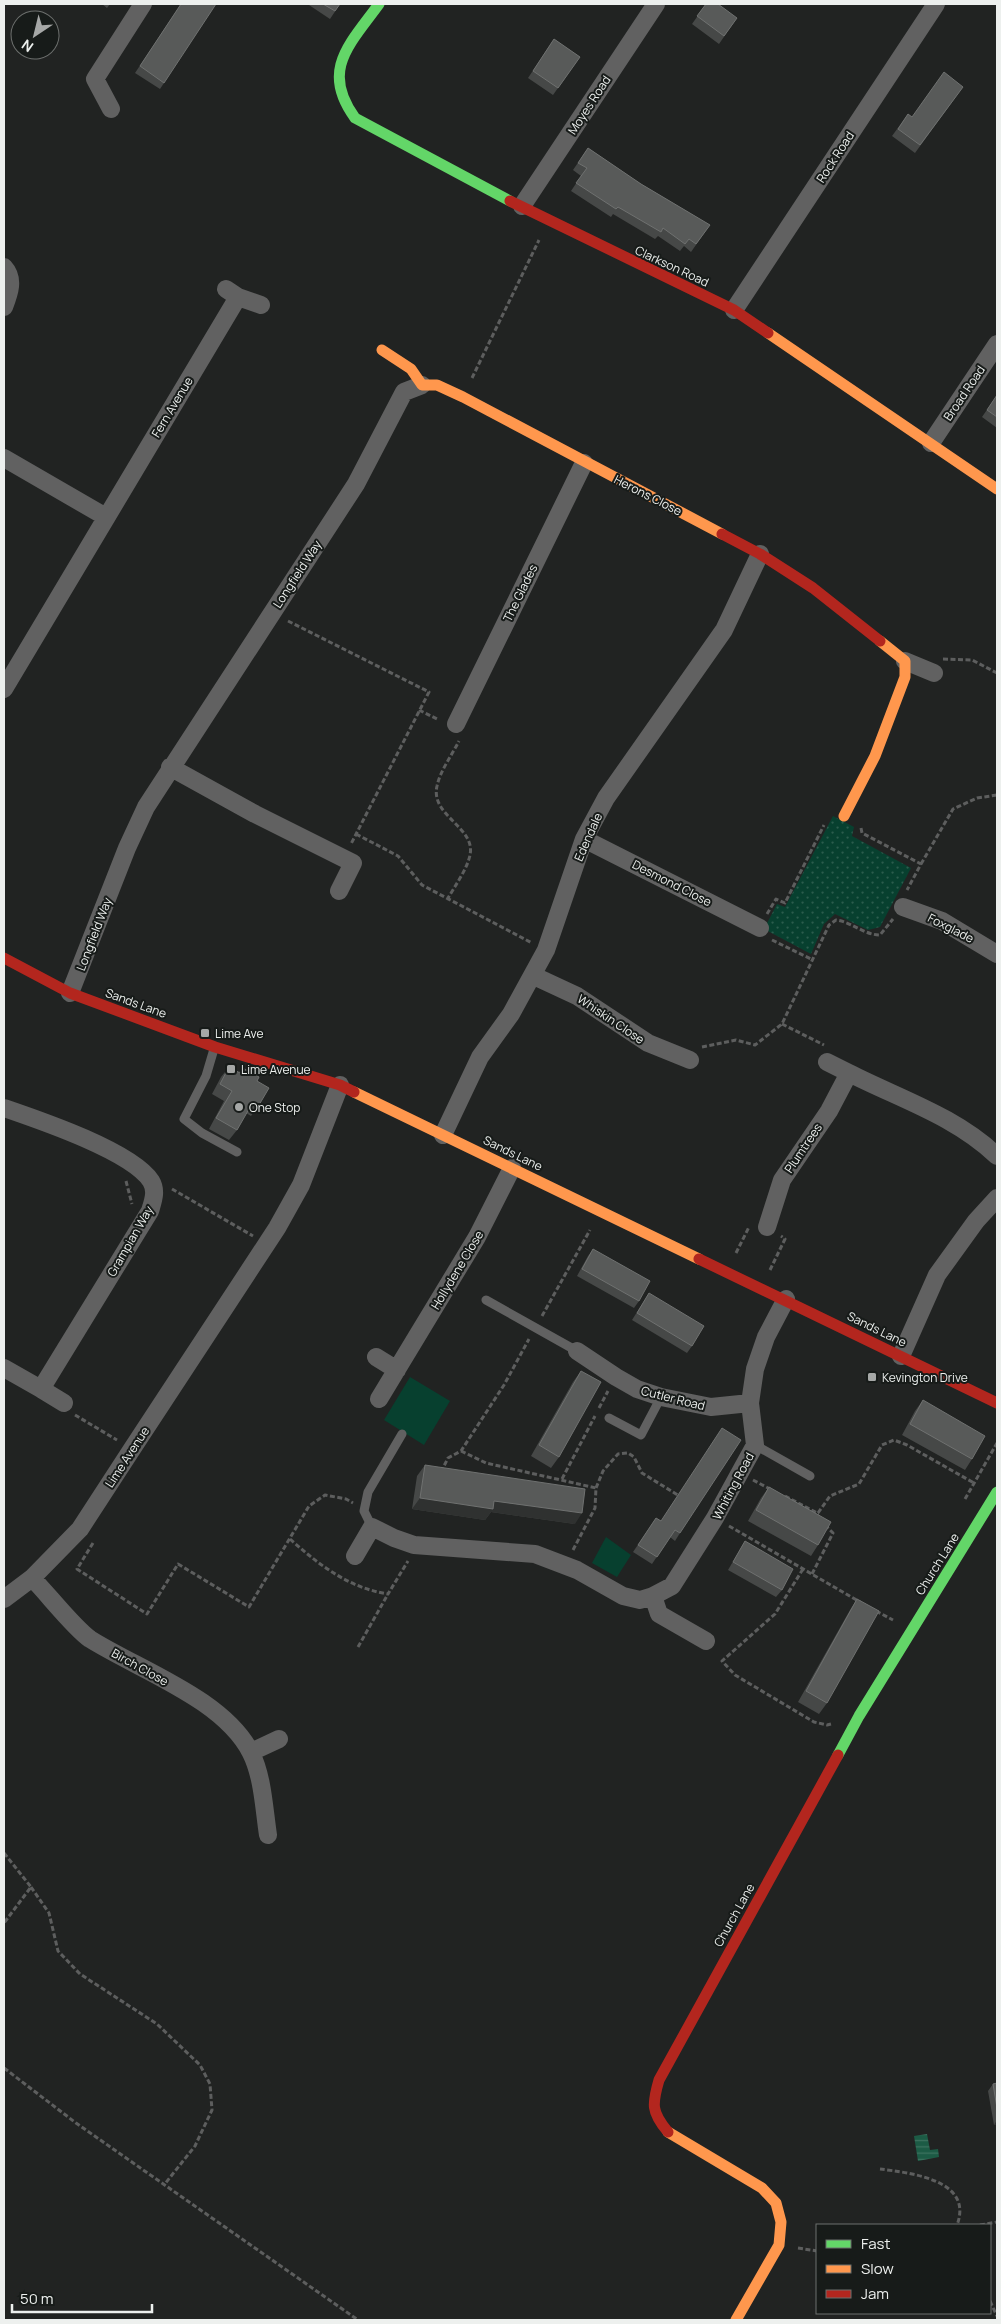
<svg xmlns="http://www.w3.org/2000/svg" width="1001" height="2324" font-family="Manrope,sans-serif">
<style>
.grass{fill:url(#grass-dots)}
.green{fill:#07402f}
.water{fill:url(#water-rules)}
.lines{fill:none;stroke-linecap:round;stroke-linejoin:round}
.path{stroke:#5d5e5e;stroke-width:3;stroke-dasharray:5 2.5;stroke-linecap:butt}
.lane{stroke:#616161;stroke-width:9}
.street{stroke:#616161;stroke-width:18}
.fast{stroke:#63d668;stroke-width:11}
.slow{stroke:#ff974d;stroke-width:11}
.jam{stroke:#b3261e;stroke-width:11}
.wall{fill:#464847}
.shaded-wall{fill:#2f3130}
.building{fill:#585a59;stroke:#6f7170}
.poi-dot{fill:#a6a8a7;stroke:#171b19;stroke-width:2}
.labels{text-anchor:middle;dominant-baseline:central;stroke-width:4;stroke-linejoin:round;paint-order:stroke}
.street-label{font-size:12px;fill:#edf0ee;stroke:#171b19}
.poi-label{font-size:12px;fill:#edf0ee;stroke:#171b19;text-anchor:start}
</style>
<defs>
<pattern id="grass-dots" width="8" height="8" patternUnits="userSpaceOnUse" patternTransform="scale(1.25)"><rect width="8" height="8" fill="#07402f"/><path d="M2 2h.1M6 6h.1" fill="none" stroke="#2b5c4d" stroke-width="1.8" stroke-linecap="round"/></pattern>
<pattern id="water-rules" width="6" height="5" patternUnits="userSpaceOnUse" patternTransform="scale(1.25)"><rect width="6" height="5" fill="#1c5b45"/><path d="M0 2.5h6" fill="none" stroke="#3d7360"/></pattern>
</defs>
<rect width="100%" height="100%" fill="#212322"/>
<path class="grass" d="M833,816L854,827L852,836L911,868L880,927L868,930L835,914L824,924L811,954L764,929L777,904L785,907Z"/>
<path class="green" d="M410,1377L450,1401L424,1445L384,1420Z
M606,1537L631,1555L617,1577L592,1563Z"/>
<path class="water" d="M927,2134L930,2150L938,2149L939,2157L918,2161L914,2136Z"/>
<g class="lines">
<path class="path" d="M472,378L539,240
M288,621L429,692L351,844
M943,659L972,660L997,673
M419,710L439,720
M861,828L862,833L921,864L907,890
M356,834L398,856L422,885L532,943
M921,864L953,809L977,798L997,795
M447,900C454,887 467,870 470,855C476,827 430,816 437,786C440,771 452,755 459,741
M767,914L776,899L785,903L824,825
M772,940L813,960
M782,1024L824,1045
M702,1047L736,1040L755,1045L782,1024L829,925L836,920C852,922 864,935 880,935L893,919
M126,1181L132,1204
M172,1189L253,1236
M736,1253L749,1227
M770,1270L785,1239L781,1236
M542,1316L590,1230
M599,1408L608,1391
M75,1415L117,1440
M461,1451L486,1463L596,1488
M441,1472L448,1458L461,1451L504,1385L529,1339
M562,1479L595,1416
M753,1480L770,1489
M785,1496L819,1514
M965,1499L997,1443
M818,1513L830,1496L859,1484L882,1445L894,1440L907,1445L974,1483
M729,1526L860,1602
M290,1539C319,1565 349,1588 388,1594L408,1561
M93,1543L77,1569L147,1614L178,1564L249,1607L309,1506L325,1495L346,1499L353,1503
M573,1550L595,1508L596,1488L603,1471L618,1454L628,1453L634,1457L642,1473L681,1497
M803,1569L775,1614L722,1661L735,1675L814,1722L827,1725L831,1724
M812,1574L833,1533L826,1526
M876,1611L893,1620
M358,1647L388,1594
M4,1853L31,1887L4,1923
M31,1887L49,1913L58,1951L80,1974L157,2024L200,2065L210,2084L212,2110L195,2146L164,2185
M4,2068L76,2123L358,2320
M880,2169C911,2173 974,2180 957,2225
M980,2225L997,2222
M798,2248L817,2251
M990,2301L997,2316"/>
<path class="lane" d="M214,1049L206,1076L184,1119L202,1133L237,1152
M486,1300L577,1351
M609,1418L641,1435L661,1397
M755,1445L810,1476
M372,1527L364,1511L368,1492L402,1434"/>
<path class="street" d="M111,109L95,79L143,4
M522,206L656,4
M4,267C15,279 9,294 4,307
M238,297L261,305
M734,310L936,4
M931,443L997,344
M4,458L106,517
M905,661L934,673
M4,689L238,297L226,289
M456,724L584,463
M170,767L255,814L353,863L339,891
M584,839L760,928
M903,907L942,921L997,954
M534,976L577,996L648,1043L690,1060
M70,993L127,848L146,807L356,484L404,392L422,385
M827,1062L849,1073
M4,1108C39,1120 131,1151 151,1181C157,1191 153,1201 150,1211L41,1389L4,1368
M443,1135L480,1057L511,1014L546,950L584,839L606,798L724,630L760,554
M767,1227L782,1180L829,1111L849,1073C900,1099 955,1116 997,1156
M577,1351L616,1377L637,1389L661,1397L711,1407L750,1403
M901,1356L937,1275L976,1221L997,1198
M376,1357L397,1370
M41,1389L64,1403
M379,1399L477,1237L512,1168
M355,1556L372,1527L394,1538L414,1545L535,1554L577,1570L623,1596L640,1600L653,1596L659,1614L706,1641
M32,1578C47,1593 74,1628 90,1639C139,1670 224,1699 251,1753C263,1777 264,1809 268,1835
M653,1596L672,1586L715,1518L755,1445L750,1403L755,1369L766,1337L786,1299
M4,1599L32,1578L80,1529L132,1449L277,1228L301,1185L340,1085
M251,1752L279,1739"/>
<path class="fast" d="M379,4C350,44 320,70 355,118L510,201
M838,1755L859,1716L997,1492"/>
<path class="slow" d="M768,333L997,489
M382,350L411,369L422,385H437L463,397L722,534
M844,816L875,756L905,677V661L880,641
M354,1092L699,1259
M668,2132L762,2188L776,2203L781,2222L779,2245L736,2320"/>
<path class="jam" d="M510,201L734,310L768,333
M722,534L760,554L813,588L880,641
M4,958L70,993L215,1047L340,1085L354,1092
M699,1259L997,1403
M668,2132C651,2112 652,2104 659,2080L838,1755"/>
</g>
<path class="wall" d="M102,4H110L107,8Z
M181,4L164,83L160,89L135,73Z
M310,4H340L330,19L309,5Z
M706,4L737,18L719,44L692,24Z
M554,39L580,57L553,95L528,78Z
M963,87L915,153L892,136L908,114L912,117Z
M588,148L641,184L710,225L691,252L684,246L680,251L658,236L655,239L613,214L611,217L571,191L581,176L573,170Z
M997,395V428L982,417Z
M229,1067L239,1072L243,1068L257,1081L259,1105L251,1116L246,1113L237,1130L229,1140L209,1129L224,1101L212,1094L221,1077Z
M593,1249L639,1301L634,1308L577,1276L588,1256Z
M649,1293L692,1346L687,1353L632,1320Z
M581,1371L559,1457L551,1468L531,1456L573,1382Z
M923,1400L972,1459L965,1470L902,1435L915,1411Z
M425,1465L575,1524L491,1512L485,1520L412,1509L417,1476Z
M769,1487L818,1545L811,1556L748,1521L761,1498Z
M656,1518L680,1533L675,1541L670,1537L652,1564L633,1552Z
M745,1541L782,1590L776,1597L728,1570Z
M857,1599L827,1703L819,1714L798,1702L850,1610Z
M997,2083V2124L994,2125L988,2091L993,2084Z"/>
<path class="shaded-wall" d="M420,1498L494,1501L582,1513L575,1524L491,1512L485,1520L412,1509Z
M997,2120V2124L994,2125Z"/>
<path class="building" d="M181,4H216L164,83L140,66Z
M323,4H340L335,11Z
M706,4H718L737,18L724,36L697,16Z
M554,39L580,57L558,88L533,71Z
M944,72L963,87L920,145L898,129L908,114L912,117Z
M588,148L641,184L710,225L696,244L689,239L685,244L663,228L661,232L618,207L616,209L576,183L587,168L578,163Z
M997,395V417L987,410Z
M229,1067L240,1073L243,1068L259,1077L257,1081L269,1088L259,1105L253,1102L237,1130L216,1118L232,1091L220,1084Z
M593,1249L650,1281L639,1301L582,1269Z
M649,1293L704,1326L692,1346L637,1313Z
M581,1371L601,1382L559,1457L539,1445Z
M923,1400L985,1436L972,1459L910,1424Z
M722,1428L741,1440L680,1533L675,1530L657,1557L638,1545L656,1518L661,1521Z
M425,1465L585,1489L582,1513L494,1501L493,1509L420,1498Z
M769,1487L831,1522L818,1545L756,1510Z
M745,1541L793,1569L782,1590L733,1562Z
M857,1599L879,1611L827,1703L806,1691Z
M997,2083V2108L993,2084Z"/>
<g class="poi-dot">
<rect x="200" y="1028" width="10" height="10" rx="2.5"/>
<rect x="226" y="1064" width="10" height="10" rx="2.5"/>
<circle cx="239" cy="1107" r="5"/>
<rect x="867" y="1372" width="10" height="10" rx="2.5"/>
</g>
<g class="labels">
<g class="street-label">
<text transform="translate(589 105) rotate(-57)">Moyes Road</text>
<text transform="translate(835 157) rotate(-57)">Rock Road</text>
<text transform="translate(672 266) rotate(25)">Clarkson Road</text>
<text transform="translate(964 393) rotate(-56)">Broad Road</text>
<text transform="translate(172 407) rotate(-59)">Fern Avenue</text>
<text transform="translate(648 495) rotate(27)">Herons Close</text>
<text transform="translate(297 574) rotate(-57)">Longfield Way</text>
<text transform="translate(520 593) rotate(-64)">The Glades</text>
<text transform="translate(588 837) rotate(-66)">Edendale</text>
<text transform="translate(672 883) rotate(27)">Desmond Close</text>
<text transform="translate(951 928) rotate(27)">Foxglade</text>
<text transform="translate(94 934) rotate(-69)">Longfield Way</text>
<text transform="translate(136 1003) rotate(20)">Sands Lane</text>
<text transform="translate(611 1019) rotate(34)">Whiskin Close</text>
<text transform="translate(803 1148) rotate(-56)">Plumtrees</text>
<text transform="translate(513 1153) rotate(26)">Sands Lane</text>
<text transform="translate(130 1241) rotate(-60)">Grampian Way</text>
<text transform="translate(457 1270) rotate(-59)">Hollydene Close</text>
<text transform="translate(877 1329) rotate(26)">Sands Lane</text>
<text transform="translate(673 1398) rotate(14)">Cutler Road</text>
<text transform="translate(127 1457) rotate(-57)">Lime Avenue</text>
<text transform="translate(733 1486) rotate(-62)">Whiting Road</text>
<text transform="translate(937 1564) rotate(-58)">Church Lane</text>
<text transform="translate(140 1667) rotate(29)">Birch Close</text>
<text transform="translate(734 1915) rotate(-61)">Church Lane</text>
</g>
<g class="poi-label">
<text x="215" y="1033">Lime Ave</text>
<text x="241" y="1069">Lime Avenue</text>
<text x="249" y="1107">One Stop</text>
<text x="882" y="1377">Kevington Drive</text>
</g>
</g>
<rect width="1001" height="2324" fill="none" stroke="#edf0ee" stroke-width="10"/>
<rect x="816" y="2224" width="175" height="90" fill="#171b19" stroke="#6d706e"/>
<rect x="826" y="2240" width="25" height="8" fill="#63d668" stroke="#6d706e"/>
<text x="861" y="2249" font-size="15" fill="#edf0ee">Fast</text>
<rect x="826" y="2265" width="25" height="8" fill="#ff974d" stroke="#6d706e"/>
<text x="861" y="2274" font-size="15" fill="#edf0ee">Slow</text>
<rect x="826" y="2290" width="25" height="8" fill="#b3261e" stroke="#6d706e"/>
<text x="861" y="2299" font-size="15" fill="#edf0ee">Jam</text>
<g transform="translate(35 35) rotate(215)"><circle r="24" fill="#171b19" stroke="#6d706e"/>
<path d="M0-4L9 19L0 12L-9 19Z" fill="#a6a8a7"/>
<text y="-8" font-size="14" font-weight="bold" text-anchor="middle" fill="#edf0ee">N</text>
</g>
<path d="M12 2304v8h140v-8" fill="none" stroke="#edf0ee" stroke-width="2.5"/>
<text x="20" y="2304" font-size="15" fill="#edf0ee" stroke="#171b19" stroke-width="4" paint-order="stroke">50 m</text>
</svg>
